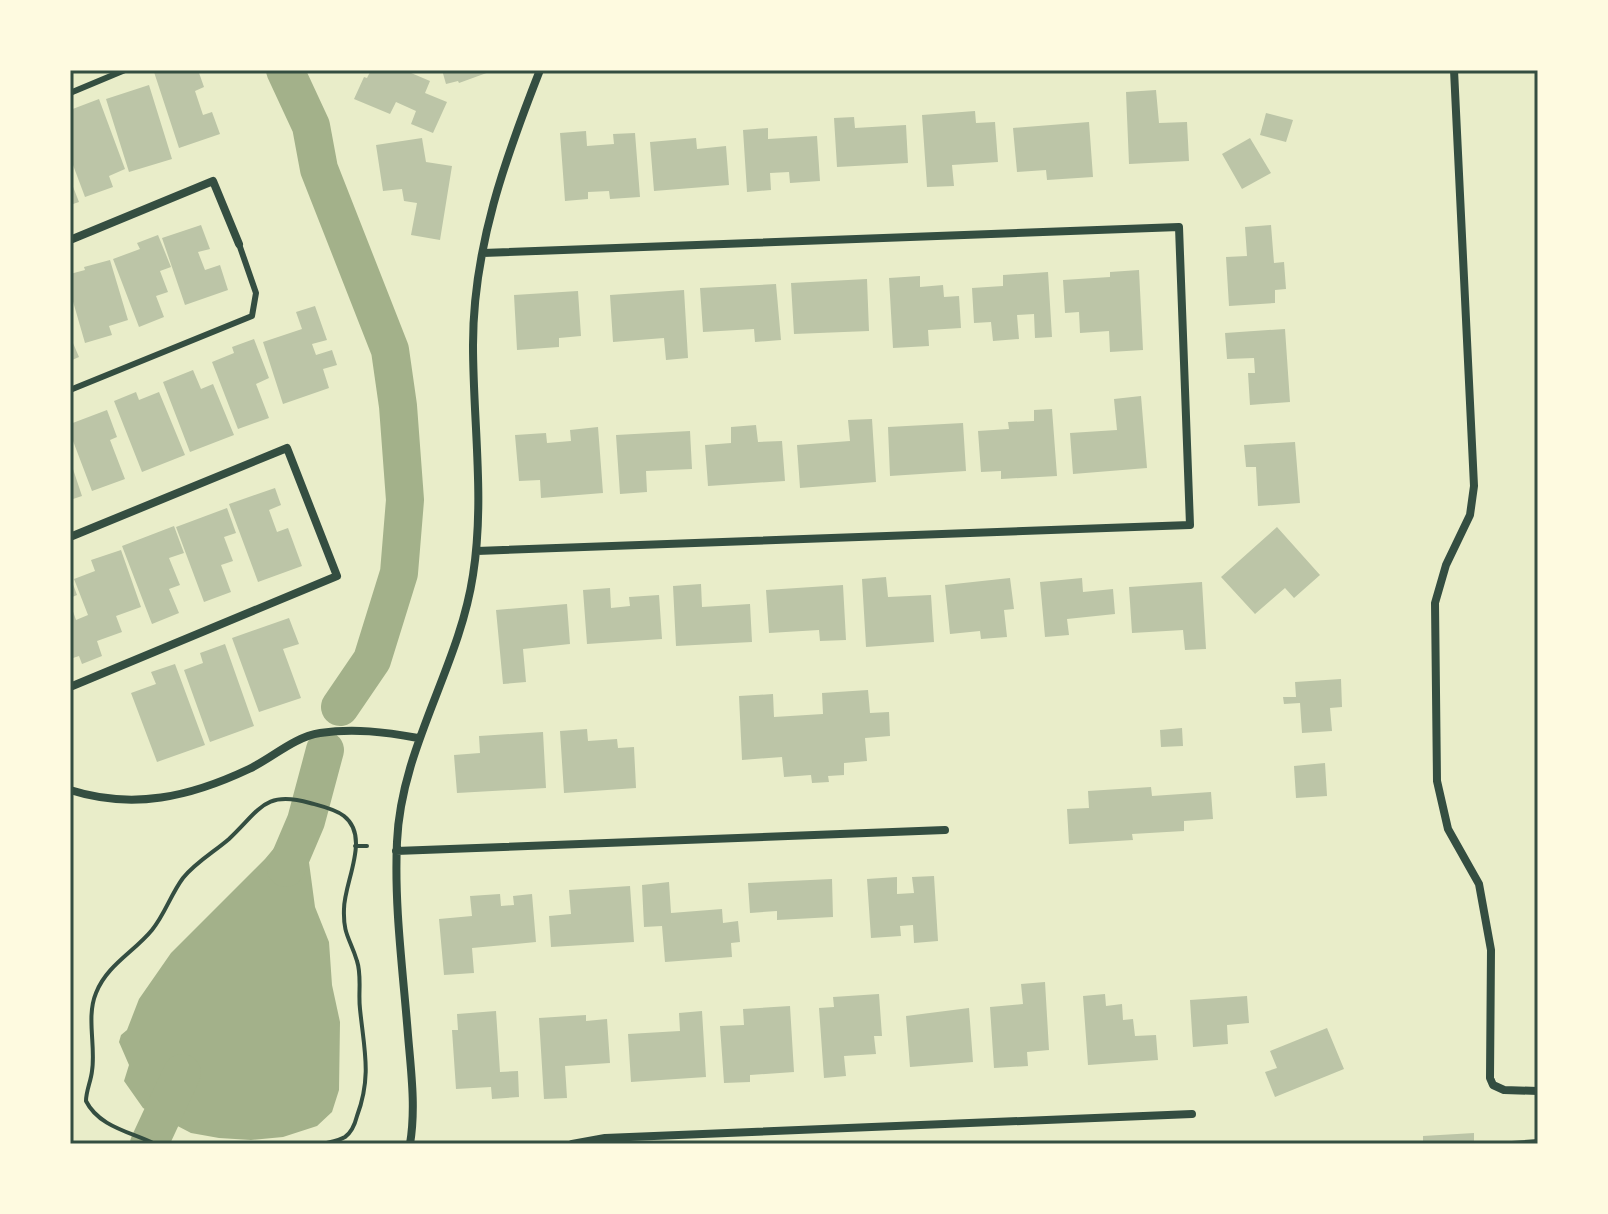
<svg xmlns="http://www.w3.org/2000/svg" width="1608" height="1214" font-family="Overpass,sans-serif">
<style>
.water{fill:#a3b18a}
.lines{fill:none;stroke-linecap:round;stroke-linejoin:round}
.river{stroke:#a3b18a;stroke-width:38}
.building{fill:#bcc5a7}
.path{stroke:#344e41;stroke-width:4}
.service{stroke:#344e41;stroke-width:6}
.minor{stroke:#344e41;stroke-width:8}
.neatline{fill:none;stroke:#344e41;stroke-width:3}
</style>
<rect width="100%" height="100%" fill="#e9edc9"/>
<path class="water" d="M306,821L313,831L308,855L315,907L329,942L332,985L340,1022L339,1090L332,1112L317,1126L283,1137L251,1140L219,1138L191,1133L143,1108L124,1081L129,1065L119,1042L121,1035L127,1030L139,999L171,953L265,859L296,822Z"/>
<g class="lines">
<path class="river" d="M285,70L311,126L319,169L390,350L398,406L405,500L399,573L372,660L340,707
M286,868L306,821L325,750
M149,1144L182,1073"/>
</g>
<path class="building" d="M160,70H198L204,87L195,91L203,115L212,112L220,134L179,148L154,72Z
M371,70H404L430,81L425,93L447,102L433,133L411,124L416,111L396,102L390,114L354,99L364,77L367,78Z
M442,70H492V71L459,83L458,81L446,84Z
M149,85L172,159L129,172L106,99Z
M1156,90L1159,123L1187,122L1189,161L1129,164L1126,92Z
M99,99L125,169L109,176L113,187L85,197L70,157V110Z
M975,111L976,123L995,122L998,162L952,165L954,186L927,187L922,115Z
M1266,113L1293,120L1286,142L1260,135Z
M854,117L855,128L906,125L908,163L837,167L834,118Z
M1089,122L1093,177L1047,180L1046,170L1017,172L1013,128Z
M768,128V139L817,136L820,181L790,183L789,172L770,173L771,190L747,192L743,130Z
M586,131L587,146L614,144L613,134L635,133L640,197L610,199L609,191L588,192V199L565,201L560,133Z
M422,138L426,162L452,166L440,240L411,235L417,203L404,201L402,189L383,191L376,145Z
M696,138L697,149L726,146L729,185L654,191L650,142Z
M1250,138L1271,173L1242,189L1222,154Z
M70,179L79,202L70,205Z
M201,225L210,249L198,252L205,270L220,265L228,290L185,305L162,238Z
M1271,225L1274,263L1284,262L1286,289L1275,290V303L1229,306L1226,257L1247,256L1245,227Z
M158,235L171,267L160,271L168,292L156,296L164,317L139,327L113,259L140,249L137,243Z
M110,260L128,320L109,326L112,335L85,343L70,291V274L85,270L84,267Z
M1139,270L1143,350L1110,352L1109,331L1080,333L1079,312L1065,313L1063,280L1110,277V272Z
M1048,272L1052,337L1035,338L1034,314L1017,315L1019,339L993,341L991,322L974,323L972,288L1003,286V275Z
M920,276V287L943,285L944,297L959,296L961,328L928,330L929,346L893,348L889,278Z
M867,279L869,331L794,334L791,283Z
M776,284L781,340L755,342L754,329L703,332L700,288Z
M684,290L688,358L666,360L664,338L613,342L610,295Z
M578,291L581,336L559,338V347L517,350L514,295Z
M315,306L327,340L312,344L316,355L332,350L337,365L323,369L329,388L283,404L263,342L302,329L296,312Z
M1285,329L1290,402L1250,405L1248,373H1255L1254,358L1227,359L1225,333Z
M70,336L79,357L70,361Z
M254,339L269,378L256,384L269,418L238,429L212,362L234,353L232,347Z
M193,370L201,389L213,384L234,435L190,452L163,382Z
M136,392L139,400L159,392L185,455L142,472L114,401Z
M1141,396L1147,468L1073,474L1070,433L1117,430L1114,399Z
M1052,409L1057,476L1001,479V471L981,472L978,431L1009,429L1008,422L1034,421V410Z
M107,410L117,437L110,440L125,479L92,491L70,433V424Z
M872,419L876,482L800,488L797,445L850,441L848,420Z
M963,423L966,471L890,476L888,427Z
M756,425L758,442L782,441L785,481L708,486L705,445L731,443V427Z
M598,427L603,493L541,498L540,480L519,481L515,435L546,433L547,443L571,441L570,430Z
M690,431L692,469L646,471L647,492L620,494L616,435Z
M1295,442L1300,503L1258,506L1256,467H1246L1244,445Z
M73,469L82,496L70,500V470Z
M275,488L281,505L269,510L277,532L288,528L302,566L258,582L229,504Z
M227,508L236,533L224,537L233,561L221,565L231,592L204,602L176,527Z
M174,526L184,553L169,558L180,585L169,589L179,613L152,624L122,546Z
M1277,527L1320,575L1294,598L1285,588L1255,614L1221,577Z
M121,550L141,607L116,616L122,632L97,641L102,656L82,664L79,656L70,659V603L76,620L88,615L74,579L95,571L91,560Z
M70,576L77,595L70,598Z
M886,577L888,597L931,595L934,642L866,647L862,579Z
M1010,578L1014,609L1004,610L1007,637L981,639L980,631L950,634L945,585Z
M1082,578L1083,592L1113,589L1115,614L1067,619L1069,635L1045,637L1040,582Z
M1202,582L1206,649L1185,650L1183,630L1132,633L1129,587Z
M701,584L702,607L750,604L752,642L676,646L673,586Z
M843,585L846,640L820,641L819,630L769,633L766,590Z
M610,588L611,608L630,606L629,597L659,595L662,639L587,644L583,590Z
M567,604L570,644L523,649L526,682L503,684L496,610Z
M289,618L299,644L283,649L301,698L259,712L232,638Z
M225,644L254,726L210,742L184,670L203,663L200,653Z
M175,664L205,745L157,762L131,693L156,684L151,672Z
M1341,679L1342,707L1330,708L1332,731L1302,733L1300,703L1284,704L1283,697H1296L1295,682Z
M868,690L870,713L889,712L890,736L865,738L867,761L844,763V775L828,776L829,782L812,783L811,775L784,777L782,757L742,760L739,696L773,694L774,717L823,714L822,693Z
M1182,728L1183,746L1161,747L1160,730Z
M587,729L588,741L617,739L618,748L634,747L636,788L564,793L560,731Z
M543,732L546,788L457,793L454,755L480,753L479,736Z
M1325,763L1327,796L1296,798L1294,766Z
M1151,787L1152,796L1211,792L1213,819L1184,821V831L1132,834L1133,840L1069,844L1067,809L1089,808L1088,791Z
M934,876L938,941L914,943L913,925L900,926L901,936L871,938L867,879L897,877V894L914,893L912,877Z
M832,879L833,917L777,920V911L750,913L748,883Z
M669,882L671,913L722,909L723,923L738,921L740,942L731,943L732,957L665,962L662,926L644,927L642,885Z
M630,886L634,942L551,947L549,916L571,914L569,890Z
M500,894L501,906L514,905L513,896L532,894L536,942L472,948L474,973L444,975L439,919L472,916L470,896Z
M1045,982L1049,1050L1027,1052L1028,1066L994,1068L990,1007L1023,1004L1021,984Z
M879,994L882,1036H874L876,1054L844,1056L846,1076L824,1078L819,1008L834,1007L833,997Z
M1105,994L1106,1006L1122,1004L1123,1020L1133,1019L1135,1036L1156,1035L1158,1060L1088,1065L1083,996Z
M1247,996L1249,1023L1227,1025L1228,1044L1193,1047L1190,1000Z
M790,1006L794,1072L750,1075V1082L724,1083L720,1026L744,1025L743,1009Z
M969,1008L973,1062L910,1067L906,1016Z
M496,1011L500,1072L518,1071L519,1097L492,1099L491,1087L456,1089L452,1030H458L457,1014Z
M702,1011L706,1077L631,1082L628,1034L680,1031L679,1013Z
M586,1015V1021L607,1019L610,1063L565,1066L567,1098L544,1099L539,1018Z
M1327,1028L1344,1069L1275,1097L1265,1072L1277,1068L1270,1051Z
M1474,1133V1144H1423V1136Z"/>
<g class="lines">
<path class="path" d="M355,846H367
M155,1144C131,1132 99,1127 86,1101C86,1091 91,1081 92,1071C96,1046 86,1017 96,993C107,965 134,952 152,930C165,914 171,894 183,878C196,862 214,852 229,839C260,810 264,790 310,803C321,806 335,809 344,816C371,837 344,882 344,909C343,935 350,938 357,961C362,976 358,993 360,1009C364,1049 372,1076 357,1116C355,1124 352,1132 345,1137C338,1141 329,1142 322,1144"/>
<path class="service" d="M70,93L125,70
M70,390L252,316L256,293L239,244
M1512,1144L1538,1142"/>
<path class="minor" d="M1454,70L1474,486L1470,515L1446,565L1435,603L1437,781L1448,829L1479,884L1491,950L1490,1078L1493,1085L1504,1090L1538,1091
M70,240L213,181L239,244
M70,537L287,448L337,576L70,687
M477,551L1190,525L1179,227L483,253
M70,790C133,810 190,797 249,769C272,758 294,737 320,733C354,728 385,732 418,738
M396,851L945,830
M410,1144C416,1108 411,1071 408,1035C403,971 394,906 397,842C401,747 459,668 473,575C485,499 473,422 473,345C473,248 505,159 540,70
M572,1144L605,1138L1192,1114"/>
</g>
<rect width="1608" height="1214" fill="none" stroke="#fefae0" stroke-width="144"/>
<rect x="72" y="72" width="1464" height="1070" class="neatline"/>
</svg>
